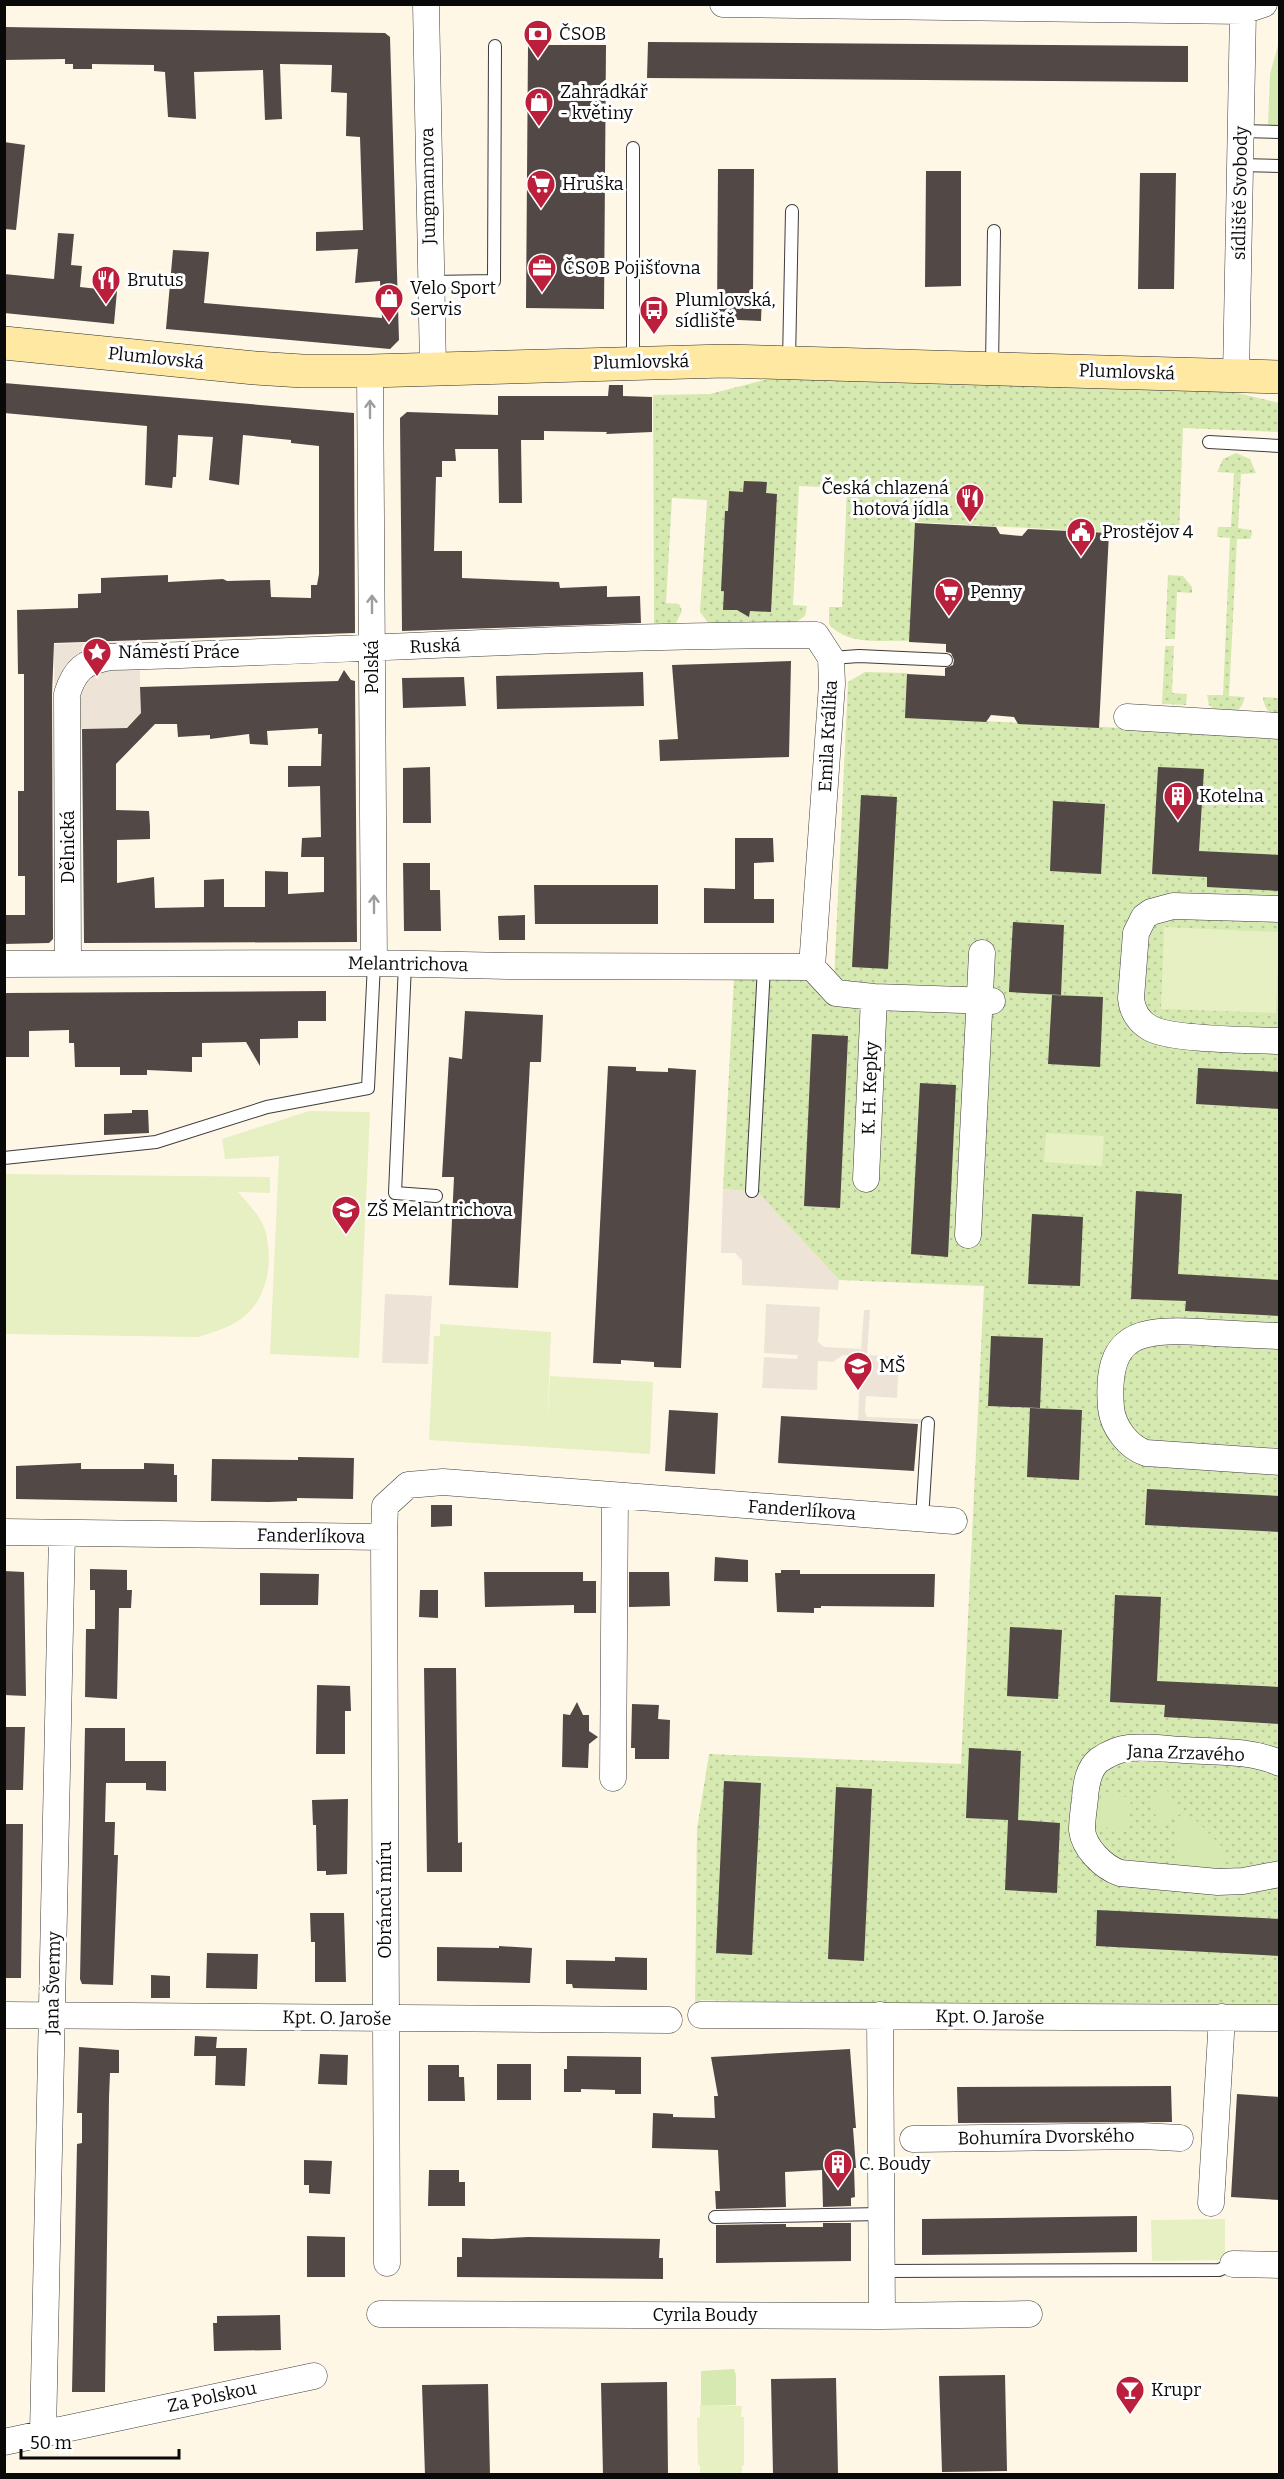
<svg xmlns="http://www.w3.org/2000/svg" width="1284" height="2479" font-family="Bitter,serif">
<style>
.grass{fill:url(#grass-dots)}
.park{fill:#d5e9b0}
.pitch{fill:#e6f0c2}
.plaza{fill:#ede4d7}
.building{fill:#524946;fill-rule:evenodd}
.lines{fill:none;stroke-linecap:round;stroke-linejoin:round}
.service-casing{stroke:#3c3c3c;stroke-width:14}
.minor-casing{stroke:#3c3c3c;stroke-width:27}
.secondary-casing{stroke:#2b2b2b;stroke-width:34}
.service{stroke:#fff;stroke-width:12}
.minor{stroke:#fff;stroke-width:26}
.secondary{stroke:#ffe8a1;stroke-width:33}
.oneway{stroke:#9d9d9d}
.labels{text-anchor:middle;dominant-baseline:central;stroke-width:6;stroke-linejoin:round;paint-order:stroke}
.poi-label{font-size:18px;fill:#090909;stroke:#fff;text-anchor:start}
.street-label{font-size:18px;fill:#090909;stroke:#fff}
</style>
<defs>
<pattern id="grass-dots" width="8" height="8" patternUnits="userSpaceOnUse" patternTransform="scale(1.5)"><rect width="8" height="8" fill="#d5e9b0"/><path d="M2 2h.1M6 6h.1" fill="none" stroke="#b6c696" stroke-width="1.8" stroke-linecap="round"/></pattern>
</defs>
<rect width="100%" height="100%" fill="#fff7e6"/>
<path class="grass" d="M783,375L1230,391L1279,403V432L1183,428L1179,536L916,522L910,641C883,640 847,646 829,624V607H842L847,488L799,486L793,605L807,606L805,616L792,625L709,624L700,612L707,500L672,498L666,603L679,604L682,611L676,623H654L653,395L710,394Z
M1236,453L1250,459L1256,473L1241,474L1238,528L1251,530L1252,534L1250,539H1237L1229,696L1245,697C1238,721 1225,717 1209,705L1207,695H1223L1230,538L1217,537L1218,527H1231L1234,473L1217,472L1223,459Z
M1168,575L1183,576L1192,587V593L1177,592L1175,639H1165Z
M1165,646H1174L1172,693L1187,694L1186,705L1162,704Z
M865,672L908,673L906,717L1279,736V2009L885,2005L701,2000L695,2007L697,1829L709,1754L961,1764L984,1286L839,1280L757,1192L723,1189L734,977L834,980L848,682Z
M1279,694V717C1269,713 1264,709 1263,697L1279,698Z"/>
<path class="park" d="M1279,42V125H1268L1270,74Z
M1166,1788L1182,1813L1162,1825L1146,1800Z
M1101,1795L1131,1797L1129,1829L1099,1827Z
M1189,1818L1197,1821L1225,1850V1856C1215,1871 1202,1866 1185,1864L1184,1871L1177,1870L1176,1826L1183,1819Z
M734,2369L736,2375V2405L701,2406V2371Z"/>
<path class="pitch" d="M1164,927L1279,932L1276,1013L1161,1009Z
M309,1111L370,1112L359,1358L270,1354L279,1156L225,1159L222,1139Z
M1046,1133L1104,1136L1102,1166L1044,1162Z
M5,1174L270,1177V1193L238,1192C248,1203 261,1217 265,1230C273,1257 269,1293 248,1313C234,1327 216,1331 198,1337L5,1334Z
M440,1324L551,1332L547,1429L550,1376L653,1382L650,1454L429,1440L434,1336H440Z
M1225,2219V2260L1152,2261L1151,2220Z
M700,2405L742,2406L741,2417H744V2465L742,2466V2474H700V2465H698L697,2418L700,2417Z"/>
<path class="plaza" d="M139,641L141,713L126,728L55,729L54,644Z
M723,1189L757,1192L839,1280L838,1290L742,1285V1260L735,1253H721Z
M385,1294L432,1296L428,1364L382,1363Z
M766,1304L820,1307L818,1342L824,1347L861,1349L864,1310H870L867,1355L899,1357L897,1398L866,1396L865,1411L867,1417L922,1419V1423L858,1420L861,1356L843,1355L833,1362L818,1361L817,1390L762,1388L764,1357L797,1359L798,1355L764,1353Z"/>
<path class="building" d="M4,27L385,33L390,37L399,340L390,349L166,329L173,250L209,252L204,303L382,318L380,281L355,283L358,249L316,251V232L363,230L360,137L346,136L347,93L331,92L332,65L280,64L282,119L265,120L263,70L194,72L196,119L168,117L165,72L154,71V65L92,64V69H73V64H65V59L4,60Z
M648,42L1188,46V82L647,78Z
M528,45H606L604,309L526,308Z
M4,142L25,145L16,230L4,229Z
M718,169H754L753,294H762L761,321L717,319Z
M926,171H961V286L925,287Z
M1140,173H1176L1174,289H1138Z
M58,233L74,234L71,265L82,266L80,287L117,291L114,324L4,313V274L54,279Z
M4,383L354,413L355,633L54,643L52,694L53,939L49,943L4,944V915H25V876H18V791H24V674H18L17,610L78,608V594L101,593V578L143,576L168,575V582L223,579L227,581L270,580L271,597L311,598V585H317L319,574V446L291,443V440L243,435L239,485L209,480L213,437L178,435L176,477H173L172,488L145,485L147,426L4,413Z
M609,385H623V396L652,397V432L606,434L607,432L544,431V440H521L522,503H499L498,449H455L456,461H442V477H436L434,551H462V578L559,582L560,588L607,586V597L640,596L641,623L402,631L400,418L407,412L498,415V396H608Z
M744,481L767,482L766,493L777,494L771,612L750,611L749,617L737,610H723L724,591H721L725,511H728L729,491L743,492Z
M915,523L996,527L1000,534L1022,536L1028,529L1109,533L1099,728L1018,724L1014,717L991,715L986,722L905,718L907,674L945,676V668L953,665L954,660L951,653L946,652V644L909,642Z
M791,661L789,757L660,761L659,740L678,739L672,665Z
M344,670L351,680L355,681L357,942L84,943L82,729L127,728L141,713L140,687L338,681ZM155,724H177L178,737L210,735V739L249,734L250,744L268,745L267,731L318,728V734H322L321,766H288V787L320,786L321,837L302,838L301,857H324V892L288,894V872L265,871V907H224V879L204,880V907L155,908L154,877L117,883V840L150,839V826L149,811L116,810V764Z
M643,672L644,706L497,709L496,676Z
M464,677L466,706L403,708L402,678Z
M430,767L431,823H403V768Z
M1158,767L1204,769L1199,851L1280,855V891L1207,887V877L1152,874Z
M861,795L897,797L888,969L852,967Z
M1053,801L1105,804L1101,874L1050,871Z
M735,838H773L774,862L754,863V899H774V923H704V888L735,889Z
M403,863H430V890H440L441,931H404Z
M534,885H658V924H535Z
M525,915V940H499L498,916Z
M1013,922L1064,925L1061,995L1009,992Z
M326,991V1021H298V1038L260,1039V1066L246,1042L202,1043V1057H192V1072L147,1070V1075H120V1067H75L74,1043H69V1030L29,1031V1057H5L4,993Z
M1052,995L1103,997L1100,1067L1048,1064Z
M465,1011L543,1015L541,1062H530L518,1288L449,1285L454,1177H442L449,1057L462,1059Z
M812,1034L848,1036L840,1208L804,1206Z
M608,1066L636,1067V1071L668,1072V1068L696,1070L681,1368L654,1367V1362L621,1360V1364L593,1363Z
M1198,1068L1280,1072V1109L1196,1104Z
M920,1083L956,1085L948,1257L911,1254Z
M132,1110H148L149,1133L104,1135V1114L132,1113Z
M1136,1191L1182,1194L1178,1274L1280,1280V1316L1185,1311L1186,1301L1131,1299Z
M1032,1214L1083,1217L1080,1286L1028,1284Z
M991,1336L1043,1338L1040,1408L988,1406Z
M1030,1408L1082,1410L1079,1480L1027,1477Z
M669,1410L718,1413L715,1474L665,1471Z
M781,1416L918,1424L914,1471L778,1463Z
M298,1457L354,1458L353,1499L297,1498V1501L269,1502L211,1501L212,1459L298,1460Z
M81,1463V1469H144V1463L174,1464V1475H177V1502L16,1499V1466Z
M1147,1489L1280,1496V1532L1145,1525Z
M431,1505H452V1526L431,1527Z
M715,1557L748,1560V1582L714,1581Z
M90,1569L127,1570V1590H132L131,1608H119L117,1699L85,1697L86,1629H95V1590H90Z
M781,1570H800V1574H935L934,1607L821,1606V1608H814V1613L777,1612L775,1573H781Z
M4,1571L24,1572L26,1696L4,1695Z
M484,1572H583V1581H596V1613H574V1605L485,1607Z
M629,1572H669L670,1606L629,1607Z
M260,1573L319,1574L318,1605H260Z
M420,1590H438V1618L419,1617Z
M1115,1595L1161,1597L1157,1681L1280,1687V1724L1164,1717L1165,1705L1110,1702Z
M1010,1627L1062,1630L1058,1699L1007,1696Z
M424,1668H456L458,1843L462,1842V1872H427Z
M317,1685L350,1686L351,1711H345V1754H316Z
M577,1702L583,1715H589V1731L598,1737L589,1744L588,1768L562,1767L563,1714L570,1715Z
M632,1704L659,1705L658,1719L670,1720L669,1759H635V1748H631Z
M4,1727H25L23,1790H4Z
M85,1728H125V1761H166V1791L146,1790V1783H106L105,1822H115L114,1855H118L113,1985L82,1984L80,1979Z
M969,1748L1021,1751L1018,1820L1060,1823L1057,1893L1005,1890L1008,1820L966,1818Z
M724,1781L761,1783L752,1955L716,1953Z
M836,1787L872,1789L864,1961L828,1959Z
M348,1799L347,1874L326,1875V1871H317L316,1825H313L312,1800Z
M4,1824H23L21,1978H4Z
M1097,1910L1280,1919V1956L1096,1946Z
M310,1913H344L346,1982H315V1942H311Z
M499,1946L532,1948L530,1983L437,1981V1947L499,1948Z
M207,1953L258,1954L257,1989L206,1988Z
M615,1957L647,1958V1990L573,1988L572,1984H566V1960L615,1961Z
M151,1975L170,1976V1998H151Z
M195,2036L217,2037L216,2048H247L245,2086L215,2085L216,2056H194Z
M79,2047L119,2050V2073H110L109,2097L105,2392H72L77,2144L82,2143V2113H77Z
M850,2049L856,2128H853L856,2168H854L855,2197L851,2198V2206L823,2207L822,2170L785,2172L786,2207L716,2209L715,2191H720L718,2150L652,2148L653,2113L673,2114V2117L715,2118L714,2096H718L711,2057Z
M320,2054L348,2055L347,2085L318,2084Z
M567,2056L641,2057V2094H615V2090L581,2089V2092H564V2069H567Z
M497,2064H531V2100H497Z
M428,2065H459V2077H464L465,2101H428Z
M1171,2086L1172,2122L958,2123L957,2087Z
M1237,2094L1280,2097V2200L1231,2197Z
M304,2160L332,2161L330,2194L309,2193V2185H304Z
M429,2170H459V2182H465V2206H428Z
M1137,2216V2252L922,2255V2219Z
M823,2223H851V2261L716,2263V2225L786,2224V2227H823Z
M307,2236L345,2237V2277H307Z
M528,2237L660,2239L659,2258H663V2279L457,2277V2257H462V2238L492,2239Z
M280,2315L281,2350L214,2351L213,2323H217V2316Z
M1005,2375L1007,2471L942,2472L939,2376Z
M836,2378L838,2474H773L771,2379Z
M667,2382L668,2475H603L601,2383Z
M488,2384L490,2475H425L422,2385Z"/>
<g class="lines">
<g class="service-casing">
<path id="service" d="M1241,131L1280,132
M633,148V361
M1240,165L1280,166
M431,282L494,281L495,46
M789,361L792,211
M992,367L994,231
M1209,442L1280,446
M831,658L859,656L946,660
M405,964L395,1193L436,1196
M4,1158L156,1142L267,1107L368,1088L374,963
M752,1191L764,967
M922,1519L928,1423
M715,2217L881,2214
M881,2271L1219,2270L1233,2264"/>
</g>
<g class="minor-casing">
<path id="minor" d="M426,4L433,368
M723,4L1243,11L1264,4
M370,371L374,963
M1236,376L1243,11
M1127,717L1280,726
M1280,909L1173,906L1151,912L1144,917L1136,933L1131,998C1132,1011 1139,1022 1150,1028C1170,1040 1253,1040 1280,1041
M4,964L374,963L508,966L812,967
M68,964L67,694C75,669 84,662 110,657C345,651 580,635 816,635L831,658L832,684L812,967
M812,967L836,993L874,997L992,1001
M866,1179L874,997
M968,1235L982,953
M1280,1336C1254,1335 1227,1334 1201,1332C1138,1329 1105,1333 1111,1408C1113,1427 1128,1447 1146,1453L1280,1462
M4,1532L384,1537L385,1506L408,1485L443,1482L954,1521
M384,1537L387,2263
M1280,1763C1250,1750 1216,1752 1184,1750C1166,1749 1147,1746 1129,1748C1119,1749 1108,1754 1099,1760C1088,1769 1086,1784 1085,1798C1084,1808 1082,1819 1082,1830C1084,1848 1103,1867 1120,1873L1218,1882L1243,1881L1280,1874
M613,1778L615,1496
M4,2015L669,2020
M701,2015L1280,2018
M880,2015L882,2316
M913,2139L1142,2136L1180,2138
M1211,2203L1222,2017
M1233,2264L1280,2265
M380,2314L882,2316L1029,2314
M43,2433L62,1533
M4,2442L314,2376"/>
</g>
<g class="secondary-casing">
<path id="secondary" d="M4,343L255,368L302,371H370L725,361L1280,377"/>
</g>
<use href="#service" class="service"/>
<use href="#minor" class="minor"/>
<use href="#secondary" class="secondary"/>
</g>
<defs><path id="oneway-shaft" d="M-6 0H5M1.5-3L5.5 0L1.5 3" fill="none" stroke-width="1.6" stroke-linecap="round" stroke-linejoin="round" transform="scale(1.5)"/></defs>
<g class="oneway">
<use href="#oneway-shaft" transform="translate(370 409) rotate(-90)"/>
<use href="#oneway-shaft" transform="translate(372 604) rotate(-90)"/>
<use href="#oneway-shaft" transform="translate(374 904) rotate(-90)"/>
</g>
<defs>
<g id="bank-pin" transform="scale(1.5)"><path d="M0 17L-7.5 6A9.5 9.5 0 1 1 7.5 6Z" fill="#bc1f3b" stroke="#fff"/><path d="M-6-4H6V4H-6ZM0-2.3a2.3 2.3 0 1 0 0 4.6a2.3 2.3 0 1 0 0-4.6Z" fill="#fff"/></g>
<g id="shop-pin" transform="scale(1.5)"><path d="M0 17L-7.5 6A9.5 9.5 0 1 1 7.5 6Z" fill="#bc1f3b" stroke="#fff"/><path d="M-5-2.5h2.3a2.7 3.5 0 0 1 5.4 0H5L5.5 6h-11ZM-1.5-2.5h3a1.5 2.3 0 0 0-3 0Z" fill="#fff"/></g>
<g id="supermarket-pin" transform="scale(1.5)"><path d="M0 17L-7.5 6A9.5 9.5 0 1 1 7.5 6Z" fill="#bc1f3b" stroke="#fff"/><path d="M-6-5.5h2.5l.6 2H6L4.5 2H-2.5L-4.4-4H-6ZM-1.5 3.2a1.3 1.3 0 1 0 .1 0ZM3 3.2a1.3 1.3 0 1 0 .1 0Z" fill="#fff"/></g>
<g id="office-pin" transform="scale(1.5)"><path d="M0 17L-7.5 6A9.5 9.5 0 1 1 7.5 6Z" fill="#bc1f3b" stroke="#fff"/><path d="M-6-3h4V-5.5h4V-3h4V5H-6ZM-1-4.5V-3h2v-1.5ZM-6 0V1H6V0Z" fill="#fff"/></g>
<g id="restaurant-pin" transform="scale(1.5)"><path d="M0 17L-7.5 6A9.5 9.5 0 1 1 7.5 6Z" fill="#bc1f3b" stroke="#fff"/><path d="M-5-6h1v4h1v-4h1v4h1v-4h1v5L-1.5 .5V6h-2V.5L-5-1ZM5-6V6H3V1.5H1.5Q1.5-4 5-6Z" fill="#fff"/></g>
<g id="bus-pin" transform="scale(1.5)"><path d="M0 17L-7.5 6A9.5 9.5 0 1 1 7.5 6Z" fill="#bc1f3b" stroke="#fff"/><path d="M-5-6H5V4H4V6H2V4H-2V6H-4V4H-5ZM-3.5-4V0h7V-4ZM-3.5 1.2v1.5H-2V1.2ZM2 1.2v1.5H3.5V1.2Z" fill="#fff"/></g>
<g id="civic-pin" transform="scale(1.5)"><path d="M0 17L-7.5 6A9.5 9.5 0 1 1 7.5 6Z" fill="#bc1f3b" stroke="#fff"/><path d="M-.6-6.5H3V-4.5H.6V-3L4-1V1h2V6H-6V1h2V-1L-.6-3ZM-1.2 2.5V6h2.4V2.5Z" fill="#fff"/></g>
<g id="sight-pin" transform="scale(1.5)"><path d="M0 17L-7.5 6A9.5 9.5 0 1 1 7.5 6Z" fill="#bc1f3b" stroke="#fff"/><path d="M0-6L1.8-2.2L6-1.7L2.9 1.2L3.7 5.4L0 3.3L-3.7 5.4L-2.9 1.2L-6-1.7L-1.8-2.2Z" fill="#fff"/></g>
<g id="building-pin" transform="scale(1.5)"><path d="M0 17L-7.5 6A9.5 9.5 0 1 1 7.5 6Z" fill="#bc1f3b" stroke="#fff"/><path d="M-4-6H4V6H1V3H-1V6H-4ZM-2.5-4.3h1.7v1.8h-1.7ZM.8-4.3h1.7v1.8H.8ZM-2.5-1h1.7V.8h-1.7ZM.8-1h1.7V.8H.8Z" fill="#fff"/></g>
<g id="school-pin" transform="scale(1.5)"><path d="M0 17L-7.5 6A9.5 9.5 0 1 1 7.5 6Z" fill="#bc1f3b" stroke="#fff"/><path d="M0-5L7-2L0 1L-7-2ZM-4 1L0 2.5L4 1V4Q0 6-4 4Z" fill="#fff"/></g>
<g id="bar-pin" transform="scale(1.5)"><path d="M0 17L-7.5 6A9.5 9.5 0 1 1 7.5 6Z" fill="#bc1f3b" stroke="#fff"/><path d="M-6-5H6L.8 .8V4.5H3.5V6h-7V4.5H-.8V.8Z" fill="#fff"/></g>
</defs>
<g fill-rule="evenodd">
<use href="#bank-pin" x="538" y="34"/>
<use href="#shop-pin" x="539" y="102"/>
<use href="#supermarket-pin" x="541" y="184"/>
<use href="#office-pin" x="542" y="268"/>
<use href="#restaurant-pin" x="106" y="280"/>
<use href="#shop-pin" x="389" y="298"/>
<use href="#bus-pin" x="654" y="310"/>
<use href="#restaurant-pin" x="970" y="498"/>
<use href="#civic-pin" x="1081" y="532"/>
<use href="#supermarket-pin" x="949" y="592"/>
<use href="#sight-pin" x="97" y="652"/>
<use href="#building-pin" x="1178" y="796"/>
<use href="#school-pin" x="346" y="1210"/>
<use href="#school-pin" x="858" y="1366"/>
<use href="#building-pin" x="838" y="2164"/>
<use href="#bar-pin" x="1130" y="2390"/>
</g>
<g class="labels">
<g class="poi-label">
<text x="559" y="34">ČSOB</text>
<text x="560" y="92">Zahrádkář<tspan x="560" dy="21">- květiny</tspan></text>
<text x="562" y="184">Hruška</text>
<text x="563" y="268">ČSOB Pojišťovna</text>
<text x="127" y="280">Brutus</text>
<text x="410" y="288">Velo Sport<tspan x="410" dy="21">Servis</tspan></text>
<text x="675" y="300">Plumlovská,<tspan x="675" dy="21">sídliště</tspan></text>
<text x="949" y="488" text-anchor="end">Česká chlazená<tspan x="949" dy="21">hotová jídla</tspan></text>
<text x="1102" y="532">Prostějov 4</text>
<text x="970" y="592">Penny</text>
<text x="118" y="652">Náměstí Práce</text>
<text x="1199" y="796">Kotelna</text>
<text x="367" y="1210">ZŠ Melantrichova</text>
<text x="879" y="1366">MŠ</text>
<text x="859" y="2164">C. Boudy</text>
<text x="1151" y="2390">Krupr</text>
</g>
<g class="street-label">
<text transform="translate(428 186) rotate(-91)">Jungmannova</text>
<text transform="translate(1240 193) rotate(-89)">sídliště Svobody</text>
<text transform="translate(156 358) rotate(6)">Plumlovská</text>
<text transform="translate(641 362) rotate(-1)">Plumlovská</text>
<text transform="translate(1127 372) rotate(2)">Plumlovská</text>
<text transform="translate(435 646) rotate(-2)">Ruská</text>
<text transform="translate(372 667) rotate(-90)">Polská</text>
<text transform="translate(828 736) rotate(-87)">Emila Králíka</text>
<text transform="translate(68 847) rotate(-90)">Dělnická</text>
<text transform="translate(408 964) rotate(1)">Melantrichova</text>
<text transform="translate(870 1088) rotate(-88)">K. H. Kepky</text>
<text transform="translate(802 1510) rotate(4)">Fanderlíkova</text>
<text transform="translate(311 1536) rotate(1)">Fanderlíkova</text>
<text transform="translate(1186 1753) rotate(2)">Jana Zrzavého</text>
<text transform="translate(385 1900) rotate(-90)">Obránců míru</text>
<text transform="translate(53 1983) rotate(-89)">Jana Švermy</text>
<text transform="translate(990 2017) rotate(1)">Kpt. O. Jaroše</text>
<text transform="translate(337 2018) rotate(1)">Kpt. O. Jaroše</text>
<text transform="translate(1046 2137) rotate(-1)">Bohumíra Dvorského</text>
<text x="705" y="2315">Cyrila Boudy</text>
<text transform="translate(212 2397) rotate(-12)">Za Polskou</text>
</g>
</g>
<rect width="1284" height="2479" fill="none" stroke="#090909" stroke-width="12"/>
<path d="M21 2449v9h158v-9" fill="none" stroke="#090909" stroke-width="3"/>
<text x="30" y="2449" font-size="18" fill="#090909" stroke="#ffffff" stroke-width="4.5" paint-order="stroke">50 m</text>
</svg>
